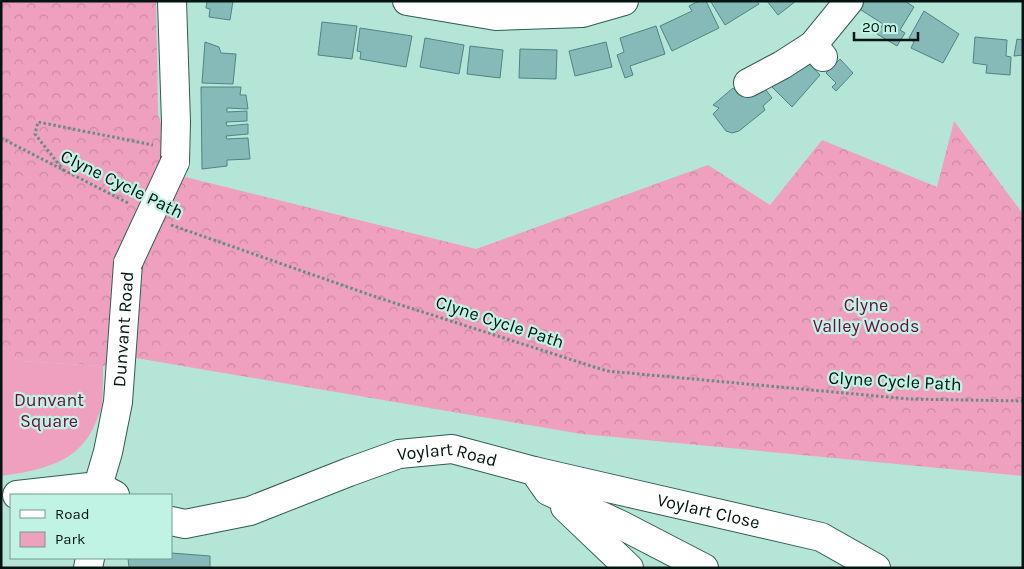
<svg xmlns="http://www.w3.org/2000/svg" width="1024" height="569" font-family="Karla,sans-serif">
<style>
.forest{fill:url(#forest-crowns)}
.park{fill:#f0a0bf}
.building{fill:#85bab9;stroke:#508383}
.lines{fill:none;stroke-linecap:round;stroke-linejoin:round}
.minor-casing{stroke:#2f5d51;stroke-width:30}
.major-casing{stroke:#2f5d51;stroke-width:30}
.path{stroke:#688c82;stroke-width:3;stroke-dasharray:2.5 2.5;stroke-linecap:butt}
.minor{stroke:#fff;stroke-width:28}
.major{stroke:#fff;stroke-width:28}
.major-bridge-casing{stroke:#2f5d51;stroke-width:30;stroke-linecap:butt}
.major-bridge{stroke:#fff;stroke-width:28}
.labels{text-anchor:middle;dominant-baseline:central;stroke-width:4.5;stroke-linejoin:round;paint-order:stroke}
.street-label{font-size:18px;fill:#031510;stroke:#c1f3e4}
.park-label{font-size:18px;fill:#6b0b3f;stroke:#c1f3e4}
</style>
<defs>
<pattern id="forest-crowns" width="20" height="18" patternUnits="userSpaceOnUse" patternTransform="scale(1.25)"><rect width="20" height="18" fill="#f0a0bf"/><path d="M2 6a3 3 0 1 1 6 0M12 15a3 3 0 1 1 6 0" fill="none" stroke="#cc89a3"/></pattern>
</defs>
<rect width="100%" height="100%" fill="#b4e5d7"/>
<path class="forest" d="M1,1H156L158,115L181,176L476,249L708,165L770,205L822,140L937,187L954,121L1023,214V476L582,434L136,358L103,366L21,361L1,346Z"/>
<path class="park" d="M1,346L21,361L103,366C103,379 103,392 102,404C101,410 98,417 96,422C79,464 41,470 1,476Z"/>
<path class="building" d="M207,1H233L230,20L209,17L210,9L206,8Z
M699,1H706L719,28L672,51L660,26L692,11L689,6Z
M713,1H757L759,4L725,25L711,2Z
M767,1H796L778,15Z
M862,1H905L914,7L900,30L905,33L897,46L877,34L883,24L858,8Z
M924,11L959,34L943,63L911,48L914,42L909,38Z
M322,22L357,26L352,59L318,55Z
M656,26L665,54L630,66L633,75L625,78L617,55L624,52L620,38Z
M360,28L412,36L406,67L360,59L361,52L357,51Z
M975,37L1007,40L1006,56L1011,57L1010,75L986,73L987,65L973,63Z
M425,38L464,45L459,74L420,67Z
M1017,39L1023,40V55L1014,56Z
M205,42L219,47L221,53L236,54L233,84L202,83Z
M606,42L612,67L575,76L569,51Z
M470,46L503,50L500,78L467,74Z
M520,49L557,50L556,79L519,78Z
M803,56L820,75L792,107L772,87Z
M840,59L853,73L836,91L832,87L836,83L826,73Z
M749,86H763L772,98L763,106L765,110L739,131L732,133L726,131L713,114L719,108L713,105L733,88L739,94Z
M201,87H241L240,95H246L248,109L227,108V112L247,111V121L226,122L227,126L248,124V134L226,136L227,139L248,138L250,159L227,160V166L202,169Z
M171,553L210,556V568H129L128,558H171Z"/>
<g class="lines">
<g class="minor-casing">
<g id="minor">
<path d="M407,1L496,16L582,13L624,1"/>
<path d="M813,45L849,1"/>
<path d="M748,83L782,65L813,45L823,57"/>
<path id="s1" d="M534,471L821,537L876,568"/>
<path d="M97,495L98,486L115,495"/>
<path d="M565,507L629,568"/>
<path id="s2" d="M171,521L185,524L250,511L349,472L399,454L452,449L534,471L548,491L621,525L704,568"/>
<path d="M88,568L90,558"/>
</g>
</g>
<g class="major-casing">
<g id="major">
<path d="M172,1L176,122L175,162"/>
<path id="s3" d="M17,495L98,486L108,452L118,402L128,263"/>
</g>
</g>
<path class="path" d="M1,138L130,204
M64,171L35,134L38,122L153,145
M171,225L379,298L607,371L909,399L1023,401"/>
<use href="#minor" class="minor"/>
<use href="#major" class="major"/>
<g class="major-bridge-casing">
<path id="major-bridge" d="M128,263L175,162"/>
</g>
<use href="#major-bridge" class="major-bridge"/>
</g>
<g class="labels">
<g class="street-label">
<text transform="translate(122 184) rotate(26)">Clyne Cycle Path</text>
<text transform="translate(500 322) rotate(18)">Clyne Cycle Path</text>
<text stroke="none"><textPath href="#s3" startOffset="241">Dunvant Road</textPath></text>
<text transform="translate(895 381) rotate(3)">Clyne Cycle Path</text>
<text stroke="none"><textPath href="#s2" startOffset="289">Voylart Road</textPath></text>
<text stroke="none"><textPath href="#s1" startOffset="179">Voylart Close</textPath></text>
</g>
<g class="park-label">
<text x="866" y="305">Clyne<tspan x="866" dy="21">Valley Woods</tspan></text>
<text x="49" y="400">Dunvant<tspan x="49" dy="21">Square</tspan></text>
</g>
</g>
<rect width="1024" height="569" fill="none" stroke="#031510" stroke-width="5"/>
<rect x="10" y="494" width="162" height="65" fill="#c1f3e4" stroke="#759a8f"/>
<rect x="20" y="510" width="25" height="8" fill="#ffffff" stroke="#759a8f"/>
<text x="55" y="519" font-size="15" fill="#031510">Road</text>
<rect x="20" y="532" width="25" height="15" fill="#f0a0bf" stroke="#759a8f"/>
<text x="55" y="544" font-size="15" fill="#031510">Park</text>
<path d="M854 32v8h64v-8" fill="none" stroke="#031510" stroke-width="2.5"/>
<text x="862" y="32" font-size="15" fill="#031510" stroke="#c1f3e4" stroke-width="4" paint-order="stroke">20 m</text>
</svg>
